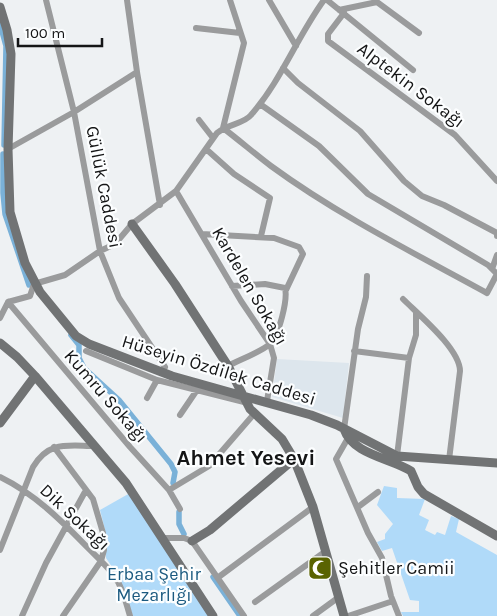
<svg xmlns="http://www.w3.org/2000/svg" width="497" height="616" font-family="Karla,sans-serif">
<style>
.built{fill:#dde6ed}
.green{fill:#b0daf9}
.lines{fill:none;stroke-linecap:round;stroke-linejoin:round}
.canal{stroke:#7ab1d8;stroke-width:5.5}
.street{stroke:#9a9b9c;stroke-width:6}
.secondary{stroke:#717374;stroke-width:9}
.labels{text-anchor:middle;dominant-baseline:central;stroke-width:4.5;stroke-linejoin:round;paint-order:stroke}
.street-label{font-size:18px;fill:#141516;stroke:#fcfeff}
.poi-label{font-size:18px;fill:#141516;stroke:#fcfeff;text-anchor:start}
.park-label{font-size:18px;fill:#1b5a80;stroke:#fcfeff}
.district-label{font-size:22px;font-weight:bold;fill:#141516;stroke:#fcfeff}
</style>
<rect width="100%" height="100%" fill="#eef1f3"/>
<path class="built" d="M277,359L349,363L343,418L272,397Z"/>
<path class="green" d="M384,486L397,488V498L425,499L419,515L429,520L425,530L435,535L437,532L445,535L451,516L459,519L456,532L497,555V616H403L401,612H419V601L410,600L392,548L382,551L377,542L385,539V534L393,524L377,505Z
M130,493L210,616H133L120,579L106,558L105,530L100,510Z"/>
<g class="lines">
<path class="canal" d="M0,24L6,46L4,145
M3,154V193L5,214L29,285
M71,335L79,345V358L84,368L119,400L171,464L175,472L173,483
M179,512V524L184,534
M213,577L240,616"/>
<path class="street" d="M46,0L74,112L100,251L119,298L165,367
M127,0L137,72L160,205
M230,0L244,43L223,128C239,140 255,154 271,166C338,215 414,253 487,293L497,274L488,265L368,194L319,146L260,104
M269,0L296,46
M327,0L413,70
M339,10L377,2L419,33
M344,13L328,34V41L455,135L497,181
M196,28L240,33
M283,68L298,83L360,131L404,181L422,196L444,205L497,233V236
M199,120L213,138
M8,149L74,112L137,72
M206,149L234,174L270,198L261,236
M176,191L241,301L270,344L274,358L267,401
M202,234L274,238L299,247L303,254L286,290
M492,269L497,255
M403,299C419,315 460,349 460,371L449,460
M8,302L130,447L169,490L180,509
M0,318L8,302L30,296L34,284L65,275L100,251L115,244L132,224L176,191L217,133C227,124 244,124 251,115C281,81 297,37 324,0
M86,351L157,380L248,403
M354,351L409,358
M228,366C239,360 261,352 270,344C279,336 288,299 285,288L265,284L232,286
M147,398L157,380
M180,415L197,390
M344,429L358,329L366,297L367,276
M348,438L336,459L368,533L382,558L391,596L399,616
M54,447L93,499L103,533L104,550L101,561L63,616
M397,456L409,358L416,335V312
M0,477C35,494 62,521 89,549C98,558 108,567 115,577C123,588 126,603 130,616
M169,490L209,466L254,414
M358,507L378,492
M162,538H184L192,541L244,616
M0,550L33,467C49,440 68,446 96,446
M220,576L313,507
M255,602L326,551
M22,616L46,563L86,490
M313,616L339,597
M348,616L393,601"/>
<path class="secondary" d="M0,7L7,30L11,54L8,149L10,212L25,263L40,292L76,336L89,344L172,376L311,415L337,425L397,456L497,463
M132,224L175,284L228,366L250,409L282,439L294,459L313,507L344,616
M0,343L17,357L35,376L126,483L213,616
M0,423L35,376
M344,429C353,455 391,458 411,471L418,487L424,494L497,536
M192,541L210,530L294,459"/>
</g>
<defs>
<g id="mosque-square" transform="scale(1.25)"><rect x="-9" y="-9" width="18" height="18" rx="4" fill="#5a6301" stroke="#fcfeff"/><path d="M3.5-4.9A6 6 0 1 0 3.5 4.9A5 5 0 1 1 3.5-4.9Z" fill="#fff"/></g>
</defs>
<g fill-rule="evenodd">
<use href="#mosque-square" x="320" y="568"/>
</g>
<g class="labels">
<g class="street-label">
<text transform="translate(411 85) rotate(37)">Alptekin Sokağı</text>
<text transform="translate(104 187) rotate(79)">Güllük Caddesi</text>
<text transform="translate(250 286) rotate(60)">Kardelen Sokağı</text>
<text transform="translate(219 370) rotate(17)">Hüseyin Özdilek Caddesi</text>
<text transform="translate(106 396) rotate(49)">Kumru Sokağı</text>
<text transform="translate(75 517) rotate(43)">Dik Sokağı</text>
</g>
<g class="poi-label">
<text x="338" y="568">Şehitler Camii</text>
</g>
<g class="park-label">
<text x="154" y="574">Erbaa Şehir<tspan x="154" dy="21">Mezarlığı</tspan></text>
</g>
<g class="district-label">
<text x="246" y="458">Ahmet Yesevi</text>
</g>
</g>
<path d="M18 38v8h84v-8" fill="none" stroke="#141516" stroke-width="2.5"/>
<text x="25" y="38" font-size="15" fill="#141516" stroke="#fcfeff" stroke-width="4" paint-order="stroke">100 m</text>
</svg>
